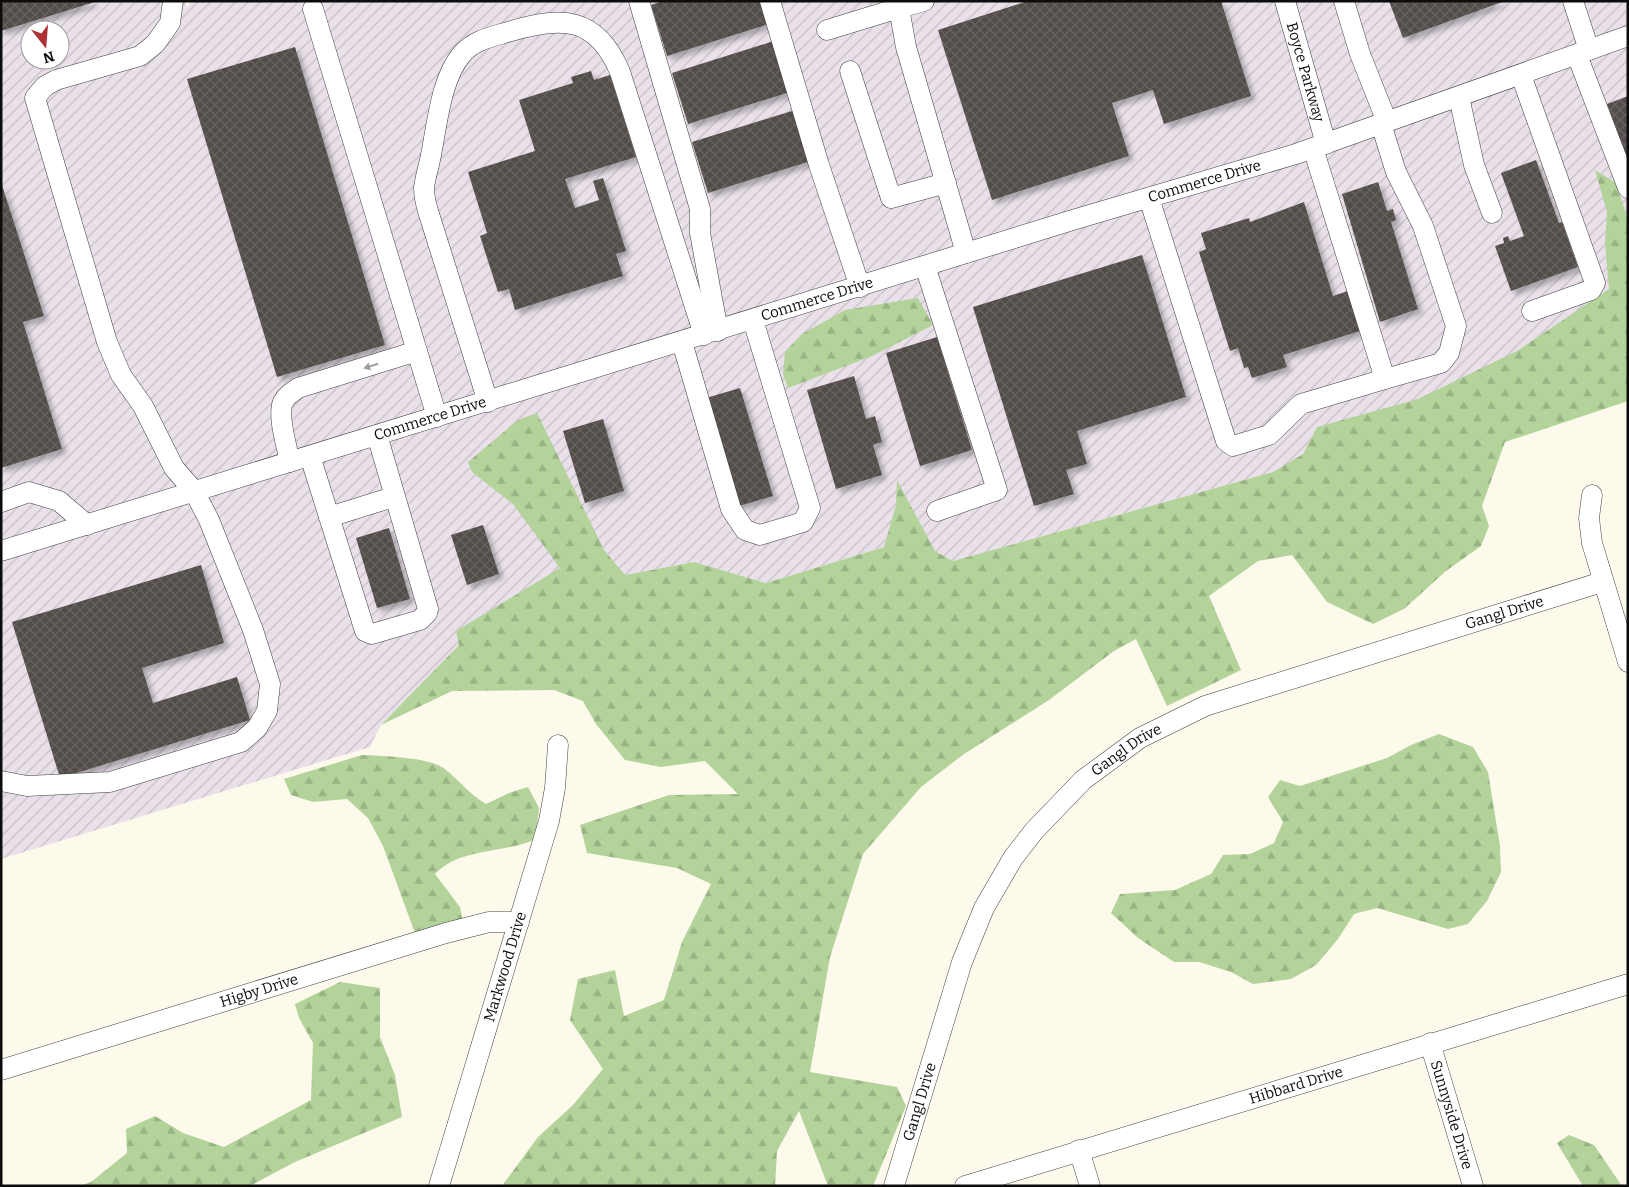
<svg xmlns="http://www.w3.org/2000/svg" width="1629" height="1187" font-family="Bitter,serif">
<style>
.industrial{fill:url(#industrial-furrows);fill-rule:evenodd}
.forest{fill:url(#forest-firs)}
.building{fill:url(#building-cross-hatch);filter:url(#shadow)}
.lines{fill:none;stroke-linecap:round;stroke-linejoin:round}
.minor-casing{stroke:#3f3f3f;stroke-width:21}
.minor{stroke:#fff;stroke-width:20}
.oneway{fill:#9e9e9e}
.labels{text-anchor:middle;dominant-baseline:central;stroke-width:5;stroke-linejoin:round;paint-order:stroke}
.street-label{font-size:15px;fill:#0c0c0c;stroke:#fff}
</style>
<defs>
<pattern id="industrial-furrows" width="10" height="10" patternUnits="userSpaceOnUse" patternTransform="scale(1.25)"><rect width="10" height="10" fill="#e9e0ea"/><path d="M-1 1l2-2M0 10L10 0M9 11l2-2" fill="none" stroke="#c7bfc8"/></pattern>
<pattern id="forest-firs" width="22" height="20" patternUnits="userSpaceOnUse" patternTransform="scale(1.25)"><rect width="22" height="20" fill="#b3d39a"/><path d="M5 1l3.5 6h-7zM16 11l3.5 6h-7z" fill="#99b484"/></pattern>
<pattern id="building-cross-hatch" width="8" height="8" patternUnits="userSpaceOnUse" patternTransform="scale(1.25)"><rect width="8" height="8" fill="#534d49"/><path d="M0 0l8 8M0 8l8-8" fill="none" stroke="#67625f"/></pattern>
<filter id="shadow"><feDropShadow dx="4.5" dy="4.5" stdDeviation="2.5" flood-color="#0004"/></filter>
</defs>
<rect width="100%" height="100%" fill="#fdfaec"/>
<path class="industrial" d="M1,1H185L187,7L192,1H1628V359L1273,472L953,561L935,551L884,547L766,583L694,562L625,575L459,645L381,725L370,747L1,859ZM30,30H60V60H30Z"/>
<path class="forest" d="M1595,170L1616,183L1628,220V401L1505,442L1482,506L1489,526L1481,546L1446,571L1404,609L1373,624L1327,602L1292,555L1258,561L1209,596L1241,670L1167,706L1136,639L1114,651L1049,700L964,754L921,787L863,854L830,957L810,1072L897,1087L906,1106L873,1186H828L799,1111L777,1151L775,1186H502L538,1137L573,1105L603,1069L570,1020L578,979L615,970L624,1016L664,1000L682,942L711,884L677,868L587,853L580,825L669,795L738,794L705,761L661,767L625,760L596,724L583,701L554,690L452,691L381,725L459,645L456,631L560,568L513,504L472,472L468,462L518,420L537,413L604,550L625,575L694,562L766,583L884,547L896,505L897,480L935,551L953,561L1273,472L1303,454L1317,427L1418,399L1517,351L1609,289L1605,244L1607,212Z
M918,298L933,325L872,356L788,388L783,374L785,352L802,334L845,310Z
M1439,734L1473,747L1488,772L1500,846L1501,872L1487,901L1468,924L1448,929L1377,908L1354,914L1338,939L1316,965L1291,979L1253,984L1231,972L1199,962H1174L1138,938L1111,913L1120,894L1175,890L1211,874L1223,855L1250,854L1274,843L1283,822L1268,797L1280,780L1300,786L1387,758L1411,745Z
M362,755C383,756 429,757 445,769C460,781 469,794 486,804L509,793L528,787L539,808L536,839C504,854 461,847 435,874L460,907L463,922L416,936L383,846L368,818L347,799L313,802L291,795L284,779Z
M340,982L380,988V1037L395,1075L402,1117L295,1162L250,1186H80L91,1182L127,1153L126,1129L155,1116L183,1133L224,1147L311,1100L313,1043L299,1018L295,1004Z
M1569,1135L1594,1145L1622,1186H1583L1557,1143Z"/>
<path class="building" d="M1,1H95V2L1,31Z
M662,1H762L769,24L667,56L651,5Z
M1028,1H1221L1251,96L1164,124L1153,90L1112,103L1129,156L992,200L938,30Z
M1389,1H1505L1403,38Z
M774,41L790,92L688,124L672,73Z
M295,47L385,345L277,377L187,79Z
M591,71L594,80L610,75L636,157L565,179L575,208L599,200L593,181L603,178L626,251L616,254L623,276L515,310L509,289L498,292L480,236L487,233L468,172L535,151L519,100L573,83L571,77Z
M1628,96V160L1607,104Z
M795,110L811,161L708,193L692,142Z
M1536,160L1559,223L1562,222L1578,267L1511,291L1495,246L1504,243L1503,238L1508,236L1510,241L1524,236L1501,173Z
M1,182L44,316L23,322L62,449L1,468Z
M1378,182L1387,211L1393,209L1396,220L1391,222L1418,309L1380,322L1342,194Z
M1304,202L1333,296L1348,291L1360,331L1283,355L1287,367L1252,378L1248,367L1244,368L1238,348L1230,351L1199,252L1206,249L1201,233L1249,218L1250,222Z
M1142,255L1186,397L1077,431L1087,464L1066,470L1074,494L1034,506L973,307Z
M937,337L972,450L920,466L886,353Z
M854,376L866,419L875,416L882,442L873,445L882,475L836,489L807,390Z
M740,388L773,496L739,506L706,398Z
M603,419L624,491L585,503L563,431Z
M483,525L499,574L467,585L451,535Z
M389,528L410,599L377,608L356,538Z
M201,565L224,643L142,668L153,703L237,677L250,720L60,778L12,622Z"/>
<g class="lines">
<g class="minor-casing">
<g id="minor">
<path d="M639,1L700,209V233L718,331"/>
<path d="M770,1L819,165L860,287"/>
<path id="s1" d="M1285,1L1326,144"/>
<path d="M1344,1L1360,54L1387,122"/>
<path d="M1573,1L1589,50"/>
<path d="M899,8L924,1"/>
<path d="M313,9L437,417"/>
<path d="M827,30L899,8L906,47L966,253"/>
<path d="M1577,55L1628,188"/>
<path d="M850,71L891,198L946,183"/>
<path d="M1521,75L1595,283L1591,290L1532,311"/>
<path d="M1459,97L1474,165L1492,213"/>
<path d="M1313,148L1385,379L1441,363L1449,353L1456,326L1423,226L1396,172L1381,124"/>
<path d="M1149,198L1226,441L1233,446L1269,435L1301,404L1385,379"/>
<path d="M925,266L997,490L937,511"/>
<path d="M682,342L731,509L745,530L760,535L803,522L810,508L753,320"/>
<path d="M488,402L428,211C426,204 424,196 424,188C425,178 429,166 431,155C437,125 441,78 462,54C474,40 491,37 508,32C561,16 596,15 620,72L704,335"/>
<path d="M310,456L365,631L372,634L420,620L427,613L428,609L377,435"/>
<path d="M290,462C287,447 277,415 283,402C286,396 292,392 298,388L417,351"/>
<path d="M1592,495L1589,518L1592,543L1628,662"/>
<path d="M1,502L29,492L59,501L87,525"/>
<path d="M329,517L393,497"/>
<path id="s2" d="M1,551L1076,219L1296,154L1628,36"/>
<path d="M1,781L27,786L110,782L241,742L257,728L267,711L270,684L253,630L209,520L194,491L174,468L143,406L121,375L107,342L35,98L45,86L56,80L140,56L155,44L170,23L173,1"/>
<path id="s3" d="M1430,1043L1473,1186"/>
<path id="s4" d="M1,1070L446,933L489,922H519"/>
<path d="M1079,1150L1090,1186"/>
<path id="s5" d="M439,1186L549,821L555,788L558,745"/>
<path id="s6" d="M894,1186L962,962L984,908L1013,858L1034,831L1083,780L1140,738L1205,706L1602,582"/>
<path id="s7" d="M965,1186L1628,984"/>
</g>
</g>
<use href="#minor" class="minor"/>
</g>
<defs><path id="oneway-solid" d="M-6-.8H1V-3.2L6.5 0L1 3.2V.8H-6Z" transform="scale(1.25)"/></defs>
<use class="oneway" href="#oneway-solid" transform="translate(371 366) rotate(163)"/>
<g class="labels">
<g class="street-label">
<text stroke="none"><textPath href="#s1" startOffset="74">Boyce Parkway</textPath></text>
<text stroke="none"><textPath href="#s2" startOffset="1259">Commerce Drive</textPath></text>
<text stroke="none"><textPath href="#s2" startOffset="854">Commerce Drive</textPath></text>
<text stroke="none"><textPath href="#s2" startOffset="449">Commerce Drive</textPath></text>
<text stroke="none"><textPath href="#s6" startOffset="912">Gangl Drive</textPath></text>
<text stroke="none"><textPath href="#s6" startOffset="508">Gangl Drive</textPath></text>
<text stroke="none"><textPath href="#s5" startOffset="229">Markwood Drive</textPath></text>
<text stroke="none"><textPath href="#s4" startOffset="270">Higby Drive</textPath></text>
<text stroke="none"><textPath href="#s7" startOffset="346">Hibbard Drive</textPath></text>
<text stroke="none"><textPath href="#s6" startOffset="88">Gangl Drive</textPath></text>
<text stroke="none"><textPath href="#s3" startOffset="75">Sunnyside Drive</textPath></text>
</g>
</g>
<rect width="1629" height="1187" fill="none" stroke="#0c0c0c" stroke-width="5"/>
<g transform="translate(45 45) rotate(163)"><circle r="24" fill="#ffffff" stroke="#9e9e9e"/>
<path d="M0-4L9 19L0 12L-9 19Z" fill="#ae3235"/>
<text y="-8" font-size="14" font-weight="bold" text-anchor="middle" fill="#0c0c0c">N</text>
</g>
</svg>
